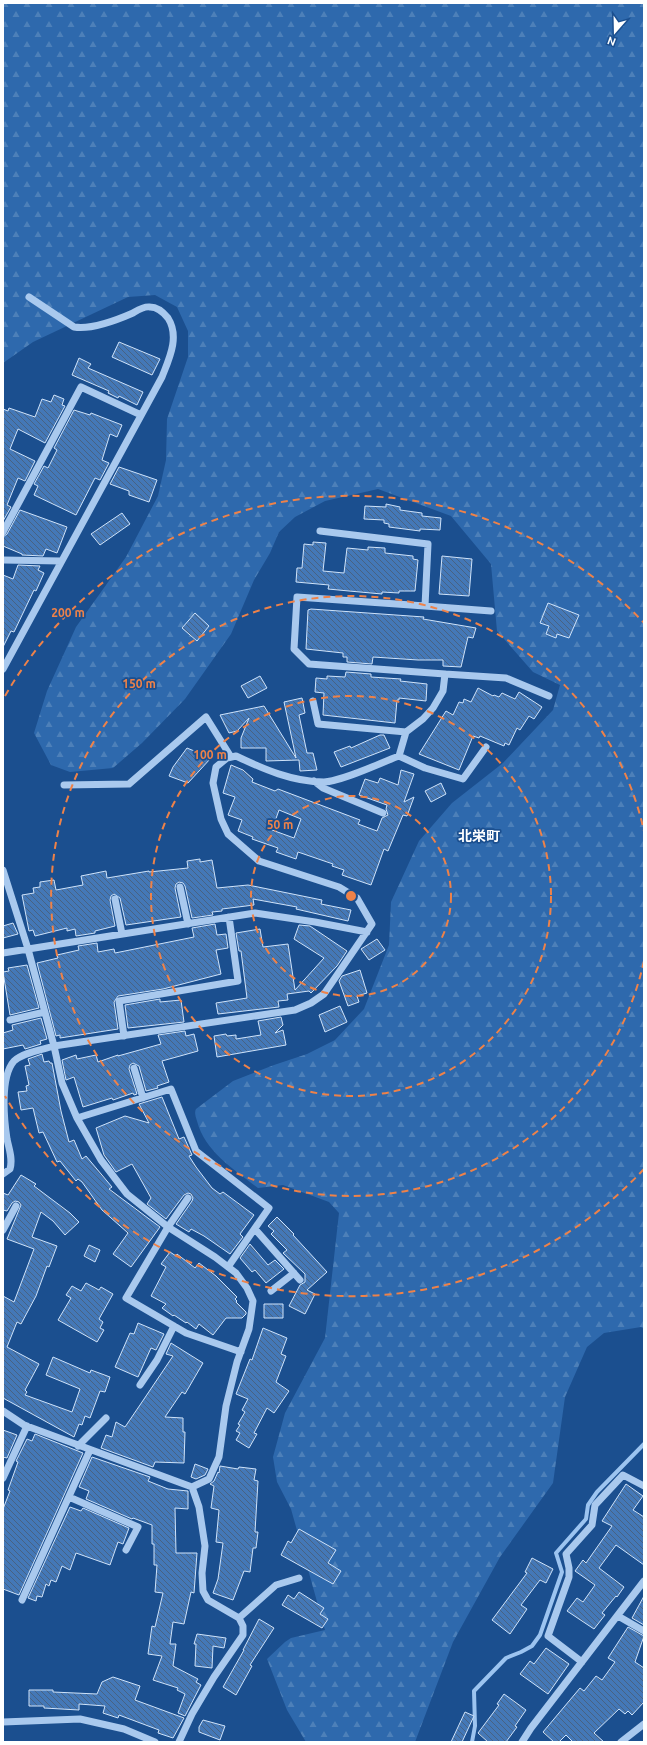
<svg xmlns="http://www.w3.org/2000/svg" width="647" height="1745" font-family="Ubuntu,'Noto Sans JP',sans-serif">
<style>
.forest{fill:url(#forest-firs)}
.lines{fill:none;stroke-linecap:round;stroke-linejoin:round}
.stream{stroke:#9cc4f0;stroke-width:4}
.building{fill:url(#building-back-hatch);stroke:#cfe3fa;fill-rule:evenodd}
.minor{stroke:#a9c9ee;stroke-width:7}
.ring{fill:none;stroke:#ee8249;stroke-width:2;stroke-dasharray:7 5}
.labels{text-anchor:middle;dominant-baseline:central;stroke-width:3.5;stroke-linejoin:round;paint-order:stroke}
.quarter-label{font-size:14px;font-weight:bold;fill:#fff;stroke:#1b4f8f}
.centre{fill:#ee8249;stroke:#1b4f8f;stroke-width:2}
.ring-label{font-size:12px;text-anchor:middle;font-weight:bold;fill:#ee8249;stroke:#1b4f8f;stroke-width:3.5;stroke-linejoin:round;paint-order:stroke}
</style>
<defs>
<pattern id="forest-firs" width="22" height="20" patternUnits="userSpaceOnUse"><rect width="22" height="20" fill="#2e69ad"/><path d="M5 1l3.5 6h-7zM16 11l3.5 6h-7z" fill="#4d80b9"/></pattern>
<pattern id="building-back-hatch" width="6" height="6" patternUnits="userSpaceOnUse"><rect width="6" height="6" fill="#4478b7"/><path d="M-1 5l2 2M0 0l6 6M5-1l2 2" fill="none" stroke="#486282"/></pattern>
</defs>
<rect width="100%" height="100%" fill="#1b4f8f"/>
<path class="forest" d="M3,3H644V1329L641,1327L604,1333L587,1347L565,1397L553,1483L500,1557L453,1642L415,1742H306L287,1710L267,1659L285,1642L291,1638L325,1630L291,1509L277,1482L273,1457L285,1413L325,1338L339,1213L329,1202L283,1185L258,1188C235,1170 205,1152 197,1121C196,1117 194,1113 196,1109L233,1081L274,1065L307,1054L335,1040L364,1009L389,945L391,902L419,841L452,803L503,763L553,710L560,685L533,672L497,631L491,564L451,516L378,489L325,501L295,517L279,532L270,553L254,580L231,634L185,699L142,743L113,768L70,772L51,765L34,733L47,691L76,627L126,557L158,496L166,460L167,419L188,357V331L177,307L155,295L128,297L33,342L3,363Z"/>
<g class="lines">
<path class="stream" d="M472,1742L475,1726L474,1691L506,1658L521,1652L532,1646L540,1635L562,1572L556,1553L586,1519L588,1505L597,1492L644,1444"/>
</g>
<path class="building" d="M119,342L160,359L152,375L112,357Z
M79,358L91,364L88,368L143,392L137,405L119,396L118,398L108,393L109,391L72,375Z
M54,395L64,399L62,405L65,406L45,443L18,429L10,449L35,461L25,481L18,478L7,505L11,507L3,521V409L8,411L9,408L35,417L42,399L51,402Z
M74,410L90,415L91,413L122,425L117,437L110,434L102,460L109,463L100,480L95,478L76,515L34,495L38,486L34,484L44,466L48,468L57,450L54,448Z
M119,467L157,480L149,502L129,495V491L110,484Z
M386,504L400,507V510L422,513V516L441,518L440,530L420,529V531L389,527V524L384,523V520L364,519L365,506L386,507Z
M20,510L67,527L57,553L46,549L43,556L22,555V554L3,546V537L7,534Z
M122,513L130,524L100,545L91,534Z
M313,542L326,543L323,571L344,573L347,548L368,550V547L385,548V553L413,556V559L418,560L415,591H399V593L382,592V594L349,591L328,589L329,585L296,582L297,568H302L304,544L313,545Z
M442,556L472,559L469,596L439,594Z
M18,565L40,566L38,570L44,573L36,591L34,590L14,632L11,631L3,647V575L13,579Z
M548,603L579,615L569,638L557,634L556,638L546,634L549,626L540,623Z
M311,609L424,617L423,619L476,628L473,638L468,637L461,667L443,666V660H418L373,657L372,664L347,662V657H343V653L306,649L308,610Z
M195,613L209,626L197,641L182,628Z
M346,672L371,674V677L401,679L400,681L427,684L426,701L399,698V700H397L395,723L323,715L324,693L315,692L316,678L327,679V676L345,677Z
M260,676L267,688L248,698L241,686Z
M478,688L493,696L494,695L499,697L502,693L515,699L519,692L542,707L534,719L529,716L520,730L517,728L509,745L505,743L504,746L480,736L479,738L473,736L459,770L419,754L446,711L453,715L459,702L463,703L464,699L471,702Z
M302,698L305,713L299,715L307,753H313L317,770L300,771L299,760L266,761V748H241V738L249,718L237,731L229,733L220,715L264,706L296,758L284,702Z
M380,735H384L390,748L341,767L334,752L350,746L351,748Z
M187,748L211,758L188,783L169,776L173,767Z
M231,765L243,770L253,779L252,782L275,791L278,789L323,806L360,820L358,824L377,831L382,818L388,815L386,809L387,805L359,795L365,779L378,783L380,778L398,785L401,770L414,774L404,802L414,797L407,816L403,815L388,851L384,849L371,885L342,875L344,870L332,866L333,864L298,852L296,859L276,852L278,848L252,839L253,837L238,831L242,820L228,815L235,797L223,793ZM279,810L301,819L294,838L272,830Z
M441,783L446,794L431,802L425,791Z
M200,859V862L212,860L217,888L248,885L322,900L321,904L351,910L348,921L296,909L297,907L253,899L254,905L222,909V911L212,912L213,915L192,918L185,886L183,883L179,882L176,884L175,888L181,917L126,925L120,898L114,894L111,896L110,900L115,926L95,931V933L76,936L75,929L67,931V928L35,936L33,930L29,931L22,895L34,893L33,888L40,887V882L54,880L56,890L83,885L81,876L106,871L107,878L149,871V872L188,868L187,861Z
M13,923L18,934L3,938V926Z
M215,924L217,935L226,934L228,948L216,950L221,974L163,989L118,996L114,1002L118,1029L60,1038V1035L56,1036L37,963L58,958L57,955L79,950L78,946L97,943L98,952L114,949L115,953L194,937L192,928Z
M299,925L310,926L347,951L337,966L311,993L309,991L287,994L288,1000L278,1001L279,1007L218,1014L216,1003L247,998L241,951H239L236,933L260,929L263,947L288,944L295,990L324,958L294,939Z
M377,939L385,950L369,960L361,949Z
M27,965L39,1008L10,1015L3,972L9,971L8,968Z
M360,970L367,993L357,996L359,1002L348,1006L339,981L342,976Z
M160,999V1002L181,1000L184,1022L128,1028L125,1005Z
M340,1006L347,1022L325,1032L319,1015Z
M281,1017L283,1025L275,1033L283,1030L286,1045L217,1057L214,1036L226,1034L227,1036L236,1035V1039L261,1035L258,1021Z
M41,1018L47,1039L40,1041L41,1044L25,1049L23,1045L3,1049V1033L13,1030L12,1025Z
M185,1031L186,1036L194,1034L198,1051L162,1061L169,1082L157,1086L158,1088L146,1091L139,1066L133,1063L130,1065L129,1069L137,1094L134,1095L133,1093L113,1100L112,1098L83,1107L74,1077L66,1080L62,1060L76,1055L77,1059L96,1055L98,1062L118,1055V1056L161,1044L158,1035Z
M42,1054L44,1062L49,1061L50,1063H52L61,1111L69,1142L74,1140L82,1159L86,1156L112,1187L109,1189L160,1227L131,1267L113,1254L128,1233L102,1210L82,1182L78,1179L76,1181L60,1161L57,1162L43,1132L39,1133L33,1108L21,1110L18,1092L27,1091L26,1086L29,1085L25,1066L30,1065L28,1059Z
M162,1097L179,1139L184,1137L192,1155L189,1156L196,1167L212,1188L220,1194L223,1192L254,1215L240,1234L243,1237L230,1254L204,1236L191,1229L189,1232L176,1224L192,1201L193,1198L191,1194L188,1193L184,1195L166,1219L147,1204L151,1198L132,1164L116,1172L104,1155L96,1128L125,1116L149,1123L139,1104Z
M21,1175L36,1184L34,1186L70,1213L79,1222L65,1235L53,1221L41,1212L32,1237L57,1246L49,1267L47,1266L36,1296L21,1324L17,1322L7,1347L39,1364L25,1390L27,1392L25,1395L72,1412L80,1389L46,1375L53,1357L90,1373L91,1370L110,1377L105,1392L100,1391L90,1418L85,1416L82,1425L79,1424L74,1437L3,1398V1296L14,1302L34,1249L7,1239L21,1205L19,1202L15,1201L12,1203L7,1211L3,1210V1193L8,1195Z
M277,1217L294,1234L293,1235L327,1272L307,1290L315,1294L305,1314L289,1306L300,1285L305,1282V1274L283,1253L287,1250L271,1234L274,1231L268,1226Z
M250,1244L268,1265L275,1260L284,1269L266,1283L255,1270L252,1272L240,1258Z
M89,1245L100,1250L95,1262L84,1256Z
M170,1252L176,1256L177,1254L195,1268L199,1263L216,1276L237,1297L235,1299L237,1301L236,1302L246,1312V1314L242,1318H226L213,1335L199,1324L196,1329L187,1322L186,1323L174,1315L173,1316L162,1308L166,1304L151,1296L166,1267L161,1264Z
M86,1283L99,1290L101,1287L113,1294L99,1319L103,1322L100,1328L104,1330L97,1342L58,1320L71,1298L66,1295L72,1286L81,1291Z
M264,1304H283V1318H264Z
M138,1323L164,1334L156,1350L151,1348L138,1377L115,1367L130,1333L134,1334Z
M263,1328L287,1338L281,1354L286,1356L276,1382L289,1391L274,1413L267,1408L254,1433L257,1434L249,1448L236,1440L240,1433L236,1431L240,1425L238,1424L245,1412L242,1410L248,1399L236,1394L250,1359L252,1360Z
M171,1343L203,1363L185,1394L182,1392L165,1417L183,1418V1432H185L184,1463L155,1462L153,1467L101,1448L106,1435L112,1437L116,1422L125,1427L142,1402L173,1356L166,1354Z
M3,1430L17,1435L7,1458L3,1457Z
M35,1434L83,1453L19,1595L3,1589V1509L10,1491L8,1490L18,1462L16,1461L27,1439L32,1441Z
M92,1457L150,1477L148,1481L168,1489L188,1491V1509L175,1508L176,1553H197L194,1593L191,1592L184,1624L173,1622L170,1644H176L173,1666L198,1679L196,1682L201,1685L185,1716L178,1713L185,1694L177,1690L178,1688L153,1680L162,1656L148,1654L152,1626L155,1627L163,1593L155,1592L157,1565H154V1544H152V1525L133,1518L132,1519L86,1499L89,1491L79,1487Z
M195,1464L208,1469L205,1475L196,1479L191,1477Z
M220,1466L238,1469L239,1467L256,1469L254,1480L258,1481L255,1532H258L256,1548H253L250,1572L244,1571L233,1600L213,1593L218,1579L223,1543L216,1542L219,1510L211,1508L214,1486L210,1484L214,1481L218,1472L219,1473Z
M626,1484L643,1496L633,1510L644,1517V1565L616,1545L599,1568L624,1587L617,1597L616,1596L602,1613L605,1615L594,1629L567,1611L577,1598L583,1602L595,1585L575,1571L583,1560L586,1563L612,1526L602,1521Z
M70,1507L81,1511L83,1508L129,1528L123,1544L118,1542L110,1565L76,1553L70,1570L62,1566L56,1582L51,1580L49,1586L46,1584L42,1597L37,1596L36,1601L28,1598Z
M299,1529L336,1550L328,1563L341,1571L333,1584L281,1555L288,1541L291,1543Z
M532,1558L553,1569L546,1583L540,1580L521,1605L527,1609L510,1634L492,1620L527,1573L525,1572Z
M299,1592L324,1608L320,1614L328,1619L322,1628L282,1605L288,1595L294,1599Z
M644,1596V1625L632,1618Z
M259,1619L274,1628L250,1665L252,1666L236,1695L223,1687L244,1650H243Z
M628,1627L644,1636L635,1662L644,1668V1702L632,1715L628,1711L625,1714L619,1709L594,1733L604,1742H573L566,1735L559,1742H554L543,1732L580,1688L584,1691L596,1676L602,1680L615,1662L608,1658Z
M197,1634L226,1638L224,1648L213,1646L212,1668L195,1666L196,1644H194Z
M546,1648L569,1664L548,1694L520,1674L530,1661L534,1664Z
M113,1677L140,1686L135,1700L184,1718L173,1738L158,1733L159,1730L119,1715L118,1718L103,1713L105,1706L79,1704V1710L44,1708V1706H29V1690H53V1692L97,1694L102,1682Z
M504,1694L526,1710L515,1726L517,1727L506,1742H488L478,1733L499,1705L497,1704Z
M465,1712L474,1716L462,1742H451Z
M203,1720L225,1726L220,1740L199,1732V1727Z"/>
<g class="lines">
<path class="minor" d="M3,532L81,387L141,415
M3,560L61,561
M425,606L491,611
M3,669L162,377C169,359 180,337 168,318C164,313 157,307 150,307C144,306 138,310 133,313C117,320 92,330 74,327L29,297
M445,674L506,678L549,696
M313,701L318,724L406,732
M399,756L425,768L463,779L486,747
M314,781L323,788L383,813
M64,785L129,784L206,717L231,757
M3,870L28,949L54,1046L62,1083L77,1118L101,1160L127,1194L168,1227L215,1257L236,1273L247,1288L253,1301L249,1329L237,1362L226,1406L219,1457L209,1479L192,1487
M180,887L188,924
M115,899L122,934
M3,953L255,913L315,922L367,932
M10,1020L45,1012
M124,1036L119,1001L238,981L229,917
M134,1068L143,1098
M77,1118L171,1089L196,1151L269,1208L228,1267
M3,1174L10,1169C13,1159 9,1149 7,1139C4,1119 0,1077 14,1061C24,1052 42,1050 54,1046L295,1010L311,1003L324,994L372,924L357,898L339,887L259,861L228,834L221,819L213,783L216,767L227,758L236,756C263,769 293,782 324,782C343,781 380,763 399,756L406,732L423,719L433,708L443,691L445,674L309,664L294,649L297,597L425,606L428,544L320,531
M188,1198L168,1227L126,1298L186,1333L241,1352
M255,1229L300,1280
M3,1230L16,1206
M271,1291L294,1273
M140,1385L157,1360L174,1326
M3,1411L24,1425L192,1487L199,1507L205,1546L202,1573L203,1591L208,1600L239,1618L243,1626V1635L214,1677L192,1714L179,1742
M78,1446L106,1418
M3,1478L27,1426
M69,1497L138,1527L126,1550
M22,1600L90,1450
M618,1616L644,1631
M239,1618L276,1585L299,1578
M582,1662L548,1636L569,1577V1568L566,1554L592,1525L595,1505L623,1475L644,1486
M3,1722L80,1719L124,1729L155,1742
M522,1742L531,1728L644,1581
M621,1742L644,1724"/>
</g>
<g class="ring">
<circle cx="351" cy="896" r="100"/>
<circle cx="351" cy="896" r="200"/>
<path d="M644 961A300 300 0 1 1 644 831"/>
<path d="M644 1169A400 400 0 0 1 5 1096M5 696A400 400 0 0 1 644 623"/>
</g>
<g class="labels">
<g class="quarter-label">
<text x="479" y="836">北栄町</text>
</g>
</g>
<circle cx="351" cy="896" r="6" class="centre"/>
<g class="ring-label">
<text x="68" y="617">200 m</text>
<text x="139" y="688">150 m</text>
<text x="210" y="759">100 m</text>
<text x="280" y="829">50 m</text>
</g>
<rect width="647" height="1745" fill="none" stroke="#ffffff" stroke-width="8"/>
<g transform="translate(615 32) rotate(200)" stroke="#1b4f8f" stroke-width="3" paint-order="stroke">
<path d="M0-3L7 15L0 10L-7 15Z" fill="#ffffff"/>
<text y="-6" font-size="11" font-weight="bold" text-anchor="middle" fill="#ffffff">N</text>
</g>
</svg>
